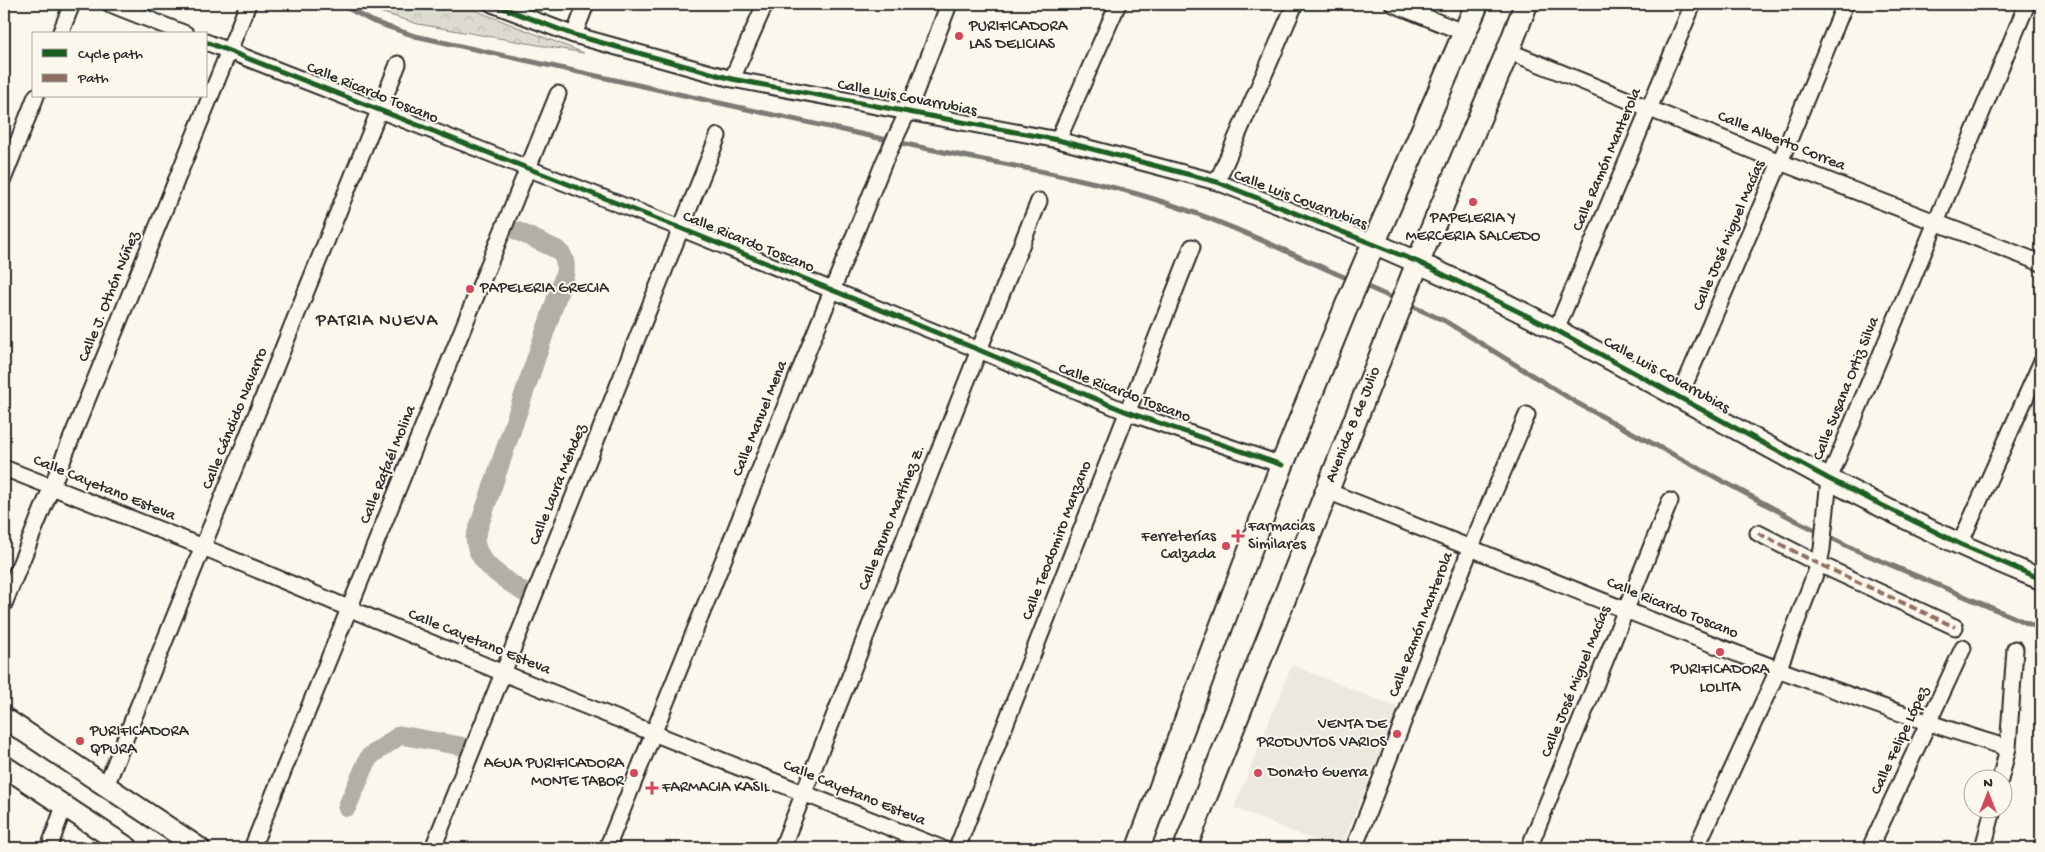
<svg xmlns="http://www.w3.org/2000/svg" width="2045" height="852" font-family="'Gochi Hand',sans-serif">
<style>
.built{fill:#ebe8de}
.park{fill:url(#park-crowns);stroke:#84827e}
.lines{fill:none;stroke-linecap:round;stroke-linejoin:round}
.stream{stroke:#7b7a75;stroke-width:5}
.canal{stroke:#b1afa7;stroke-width:19}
.street-casing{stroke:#2b2b2b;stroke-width:19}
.secondary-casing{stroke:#2b2b2b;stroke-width:24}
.primary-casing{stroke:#2b2b2b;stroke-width:26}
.street{stroke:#fbf7ec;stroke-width:15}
.secondary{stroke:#fbf7ec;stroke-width:20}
.primary{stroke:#fbf7ec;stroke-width:22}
.quiet{stroke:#8d6e63;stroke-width:4;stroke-dasharray:8 4;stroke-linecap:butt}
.cycleway-casing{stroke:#fbf7ec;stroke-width:8}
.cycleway{stroke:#1b5e20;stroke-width:5}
.poi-dot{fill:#d1495b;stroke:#fbf7ec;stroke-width:2}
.labels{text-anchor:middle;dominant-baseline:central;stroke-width:4;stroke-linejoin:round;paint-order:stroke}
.poi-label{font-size:16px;fill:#2b2b2b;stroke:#fbf7ec;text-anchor:start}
.street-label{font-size:16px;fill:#2b2b2b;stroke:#fbf7ec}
.neighbourhood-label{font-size:18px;letter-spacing:1px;fill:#2b2b2b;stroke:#fbf7ec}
</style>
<defs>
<pattern id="park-crowns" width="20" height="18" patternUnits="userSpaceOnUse" patternTransform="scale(1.25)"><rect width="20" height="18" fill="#dddad0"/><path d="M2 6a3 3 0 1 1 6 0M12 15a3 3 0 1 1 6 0" fill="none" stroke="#bebbb3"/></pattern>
</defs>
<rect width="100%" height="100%" fill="#fbf7ec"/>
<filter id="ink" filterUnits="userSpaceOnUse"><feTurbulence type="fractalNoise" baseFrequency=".02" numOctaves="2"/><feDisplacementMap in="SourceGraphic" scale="10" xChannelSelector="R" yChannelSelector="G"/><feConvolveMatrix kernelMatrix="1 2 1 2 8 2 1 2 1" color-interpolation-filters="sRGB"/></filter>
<g filter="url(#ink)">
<path class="built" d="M1292,665L1398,708L1341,848H1333L1234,808Z"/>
<path class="park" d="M368,4H459L584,53L418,24L383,13Z"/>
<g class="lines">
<path class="stream" d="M340,4L374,22L415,36C582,73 748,109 915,146C996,164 1078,175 1157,200C1224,221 1287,252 1351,280
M1361,284L1397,300
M1407,304L1445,321L1577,403L1797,521L1858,551L2041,629"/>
<path class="canal" d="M517,231L558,250C565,257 566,263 565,273L475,538C476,564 503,577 523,592
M347,807L369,757L400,735L461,746"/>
<g class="street-casing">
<path id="street" d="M110,4L186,34
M492,4L574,35L732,79L1058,140L1217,182L1373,243
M1393,4L1465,33
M60,34L72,4
M574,35L586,4
M206,42L680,228L979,350L1127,412L1282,465
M1508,51L1780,162L2041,263
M732,79L765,4
M1058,140L1118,4
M4,177L36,96
M1217,182L1295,4
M1556,330L1693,4
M1679,398L1780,162L1845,4
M4,468L203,547L503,673L941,848
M1327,491C1553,579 1776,677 2008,748
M1758,533L1819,564L1955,627
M1960,544L2041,363
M4,604L248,4
M2000,780L2008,748L2015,649
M106,786L398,64
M49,848L64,806
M252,848L558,94
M433,848L718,136
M607,848L884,162L908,111L949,4
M782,848L979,350L1039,201
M957,848L1192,247
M1354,848L1471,547L1527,415
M1529,848L1670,501
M1696,848L1778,670L1819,564L1822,549L1829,479L2027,4
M1870,848L1963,648
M1983,848L1993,810"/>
</g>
<g class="secondary-casing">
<path id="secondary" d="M1373,243C1436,270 1498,299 1558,331C1717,416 1873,512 2041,579
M4,718L199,848
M4,766L128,848"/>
</g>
<g class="primary-casing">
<path id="primary" d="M1138,848L1282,465L1347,305L1477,4
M1185,848L1418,262L1508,51L1526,4"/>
</g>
<use href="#street" class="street"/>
<use href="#secondary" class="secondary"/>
<use href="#primary" class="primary"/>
<path class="quiet" d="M1758,533L1819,564L1955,627"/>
<g class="cycleway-casing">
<path id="cycleway" d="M492,4L574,35L732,79L1058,140L1217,182L1418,262L1556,330L1829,479L1960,544L2041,579
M206,42L680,228L979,350L1127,412L1282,465"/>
</g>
<use href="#cycleway" class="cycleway"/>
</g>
</g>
<g class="poi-dot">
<circle cx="959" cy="36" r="5"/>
<circle cx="1473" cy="202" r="5"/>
<circle cx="470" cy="289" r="5"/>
<path d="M1235.5 528.5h5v5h5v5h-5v5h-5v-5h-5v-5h5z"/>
<circle cx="1226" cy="546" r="5"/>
<circle cx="1720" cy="652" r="5"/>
<circle cx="1397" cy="734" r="5"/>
<circle cx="80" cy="741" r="5"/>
<circle cx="634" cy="773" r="5"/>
<circle cx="1258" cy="773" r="5"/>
<path d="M649.5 780.5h5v5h5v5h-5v5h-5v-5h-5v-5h5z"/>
</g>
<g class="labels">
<g class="poi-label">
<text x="969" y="27">PURIFICADORA<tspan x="969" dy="18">LAS DELICIAS</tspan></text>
<text x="1473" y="219" text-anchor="middle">PAPELERIA Y<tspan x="1473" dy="18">MERCERIA SALCEDO</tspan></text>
<text x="480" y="289">PAPELERIA GRECIA</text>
<text x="1248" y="527">Farmacias<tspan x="1248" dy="18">Similares</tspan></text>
<text x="1216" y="537" text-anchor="end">Ferreterías<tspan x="1216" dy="18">Calzada</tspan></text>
<text x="1720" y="670" text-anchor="middle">PURIFICADORA<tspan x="1720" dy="18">LOLITA</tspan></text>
<text x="1387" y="725" text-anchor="end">VENTA DE<tspan x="1387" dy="18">PRODUVTOS VARIOS</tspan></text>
<text x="90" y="732">PURIFICADORA<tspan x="90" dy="18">QPURA</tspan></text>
<text x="624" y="764" text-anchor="end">AGUA PURIFICADORA<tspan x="624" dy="18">MONTE TABOR</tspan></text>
<text x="1268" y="773">Donato Guerra</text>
<text x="662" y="788">FARMACIA KASIL</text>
</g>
<g class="street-label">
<text transform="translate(372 94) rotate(22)">Calle Ricardo Toscano</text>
<text transform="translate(907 99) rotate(11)">Calle Luis Covarrubias</text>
<text transform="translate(1781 142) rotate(22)">Calle Alberto Correa</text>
<text transform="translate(1608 160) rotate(-67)">Calle Ramón Manterola</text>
<text transform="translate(1300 201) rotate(21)">Calle Luis Covarrubias</text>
<text transform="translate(1730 236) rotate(-67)">Calle José Miguel Macías</text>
<text transform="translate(748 243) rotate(22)">Calle Ricardo Toscano</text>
<text transform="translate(110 297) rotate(-68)">Calle J. Othón Núñez</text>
<text transform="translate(1666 376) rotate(29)">Calle Luis Covarrubias</text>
<text transform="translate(1847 389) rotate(-68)">Calle Susana Ortiz Silva</text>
<text transform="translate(1124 394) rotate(21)">Calle Ricardo Toscano</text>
<text transform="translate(236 419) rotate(-68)">Calle Cándido Navarro</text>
<text transform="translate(761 419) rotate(-68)">Calle Manuel Mena</text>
<text transform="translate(1354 425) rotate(-68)">Avenida 8 de Julio</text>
<text transform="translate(389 465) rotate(-68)">Calle Rafaél Molina</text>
<text transform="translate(559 485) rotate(-68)">Calle Laura Méndez</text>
<text transform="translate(104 489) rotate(22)">Calle Cayetano Esteva</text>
<text transform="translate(893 518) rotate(-68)">Calle Bruno Martínez Z.</text>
<text transform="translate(1058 541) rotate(-69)">Calle Teodomiro Manzano</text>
<text transform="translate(1672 609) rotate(22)">Calle Ricardo Toscano</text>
<text transform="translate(1422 625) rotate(-69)">Calle Ramón Manterola</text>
<text transform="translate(479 643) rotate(22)">Calle Cayetano Esteva</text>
<text transform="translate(1577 682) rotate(-68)">Calle José Miguel Macías</text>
<text transform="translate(1901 741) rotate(-65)">Calle Felipe López</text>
<text transform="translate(854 794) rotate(22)">Calle Cayetano Esteva</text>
</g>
<g class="neighbourhood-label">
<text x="377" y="321">PATRIA NUEVA</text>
</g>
</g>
<rect width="2045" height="852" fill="none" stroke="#fbf7ec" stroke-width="20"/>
<rect x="10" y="10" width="2025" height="832" fill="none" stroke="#2b2b2b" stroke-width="2" filter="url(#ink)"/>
<rect x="32" y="32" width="175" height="65" fill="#fbf7ec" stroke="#a8a59f"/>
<rect x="42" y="49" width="25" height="8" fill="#1b5e20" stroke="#a8a59f"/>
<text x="78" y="58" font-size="15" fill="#2b2b2b">Cycle path</text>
<rect x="42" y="74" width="25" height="8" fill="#8d6e63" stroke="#a8a59f"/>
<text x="78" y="82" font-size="15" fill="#2b2b2b">Path</text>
<g transform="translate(1988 794)"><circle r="24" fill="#fbf7ec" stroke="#a8a59f"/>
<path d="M0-4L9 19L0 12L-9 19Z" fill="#d1495b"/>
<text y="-8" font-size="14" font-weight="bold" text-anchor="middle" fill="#2b2b2b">N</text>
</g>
</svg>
